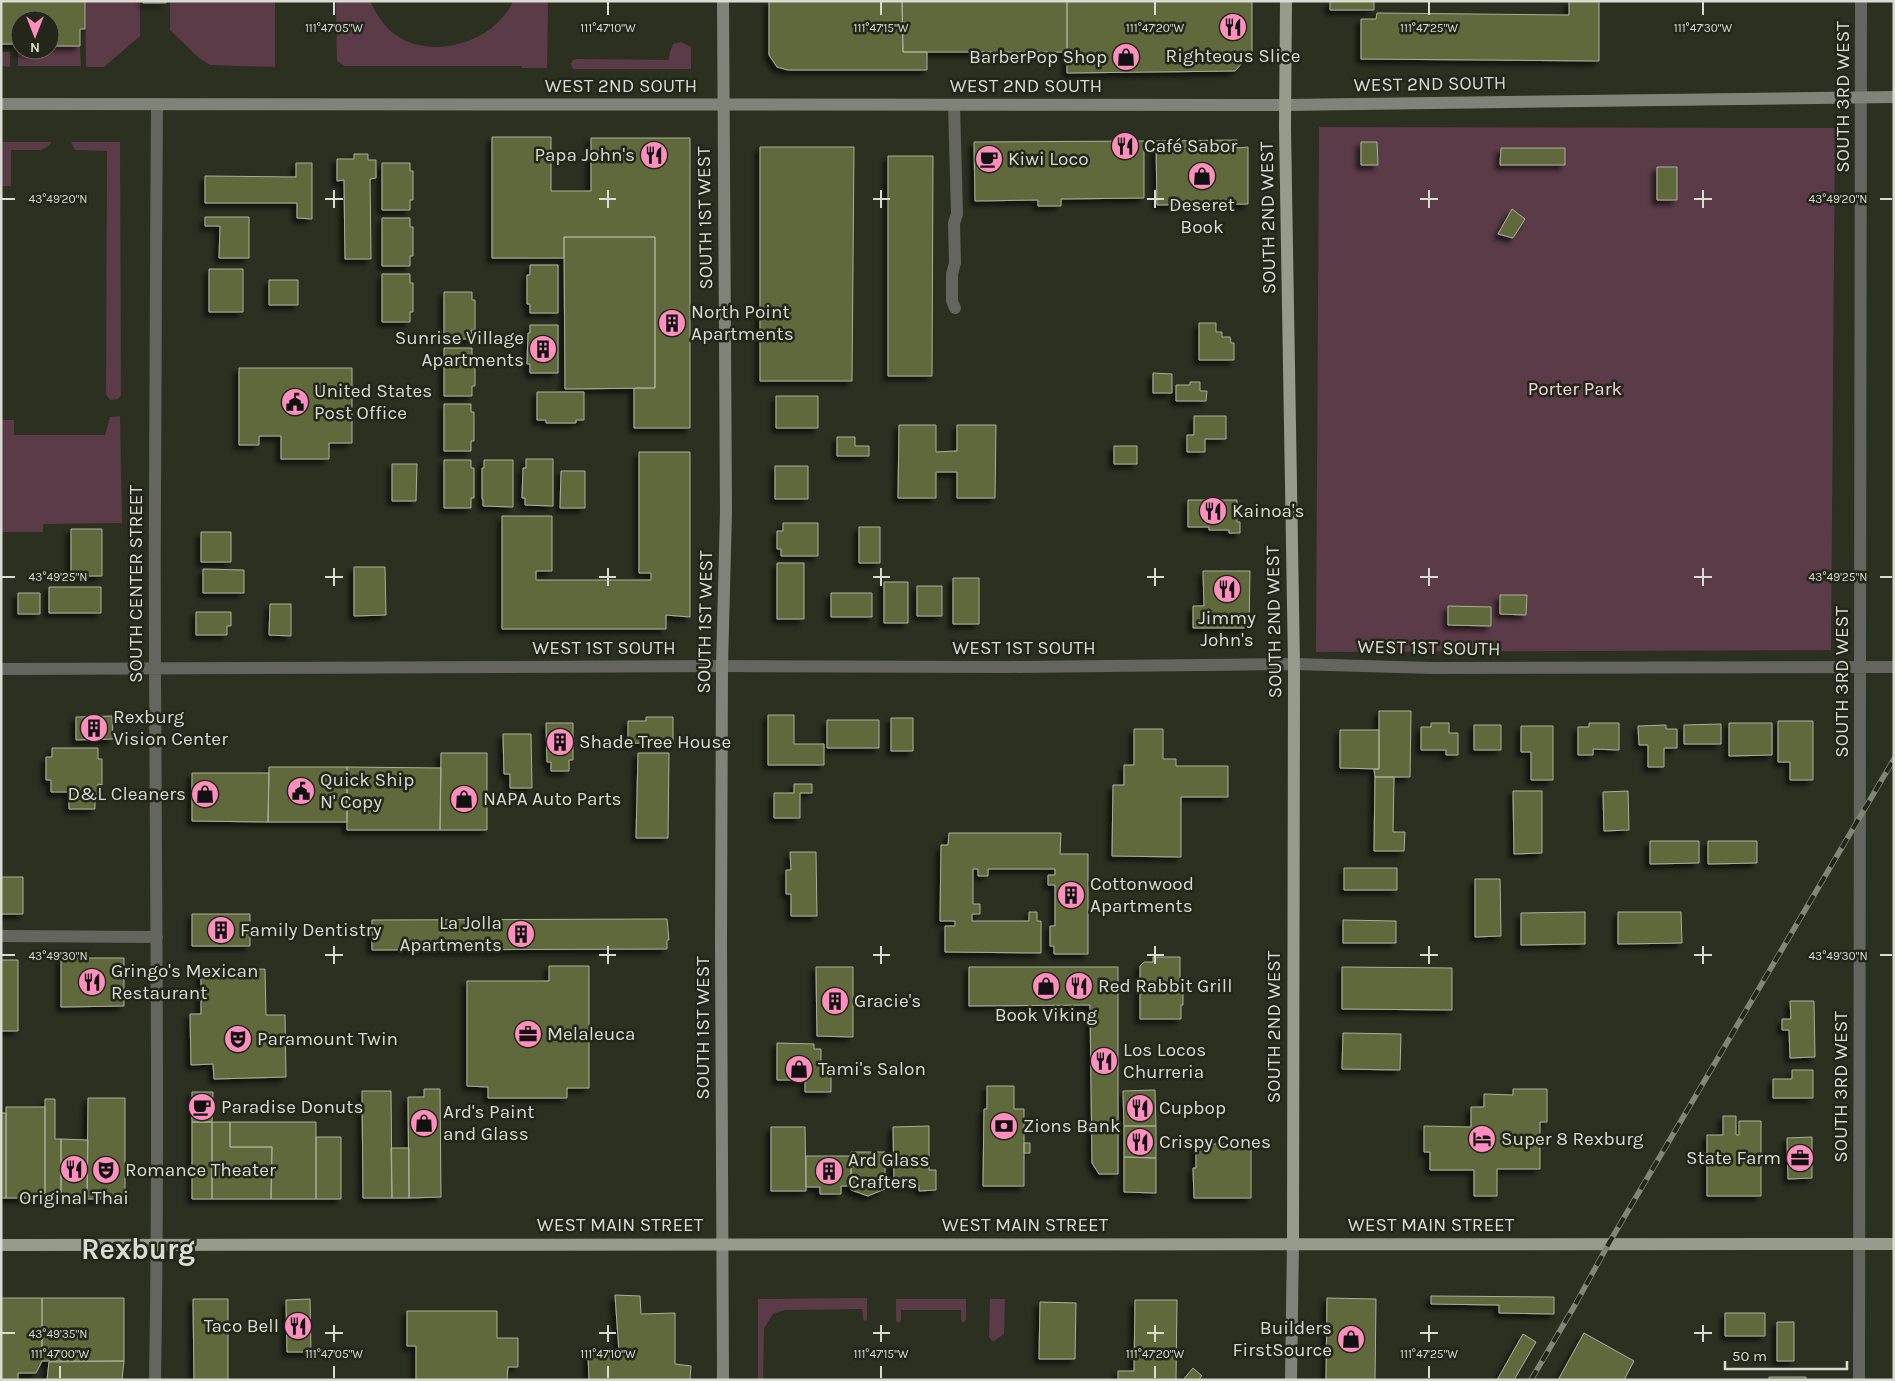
<svg xmlns="http://www.w3.org/2000/svg" width="1895" height="1381" font-family="Karla,sans-serif">
<style>
.green{fill:#5a3b47}
.building{fill:#5f693a;stroke:#aaaf9c;filter:url(#shadow)}
.lines{fill:none;stroke-linecap:round;stroke-linejoin:round}
.street{stroke:#63655e;stroke-width:12}
.secondary{stroke:#808478;stroke-width:12}
.primary{stroke:#979b8c;stroke-width:12}
.rail-casing{stroke:#828679;stroke-width:5.5}
.rail{stroke:#232618;stroke-width:4;stroke-dasharray:11;stroke-linecap:butt}
.ticks{fill:none;stroke:#d9dcd2;stroke-width:2}
.labels{text-anchor:middle;dominant-baseline:central;stroke-width:5;stroke-linejoin:round;paint-order:stroke}
.poi-label{font-size:19px;fill:#d9dcd2;stroke:#232618;text-anchor:start}
.street-label{font-size:19px;fill:#d9dcd2;stroke:#232618}
.park-label{font-size:19px;fill:#f4d3df;stroke:#232618}
.town-label{font-size:29px;font-weight:bold;fill:#d9dcd2;stroke:#232618}
.ticks-label{font-size:12px;text-anchor:middle;fill:#d9dcd2;stroke:#232618;stroke-width:5;stroke-linejoin:round;paint-order:stroke}
</style>
<defs>
<filter id="shadow"><feDropShadow dx="-4.5" dy="4.5" stdDeviation="2.5" flood-color="#0009"/></filter>
</defs>
<rect width="100%" height="100%" fill="#2c3021"/>
<path class="green" d="M85,1H140V36L104,67H86Z
M170,1H275V67L210,65L199,58L170,30Z
M336,1H370C376,14 386,30 399,37C436,60 496,41 513,1H548L547,68H522L521,66H345L337,61Z
M681,42L691,47V69H573L571,64L573,60L577,59L669,60L670,52L673,44Z
M50,46H80L81,66H18V52H41V50H50Z
M1,52H10V67L1,66Z
M1319,127L1835,128L1831,650L1316,652Z
M1,142H51L50,145L41,150H11V186H1Z
M71,142H120L121,395L118,399L110,400L106,394L107,151L75,150Z
M120,416L122,523L43,524V532H1V420H14V435H105L110,417Z
M867,1298V1319L865,1321L863,1319L862,1309L784,1310L773,1314L764,1328L763,1380H758V1299Z
M896,1299H966V1320L963,1323L961,1320V1310H901V1321L898,1323L896,1321Z
M990,1299H1005L1004,1334L993,1342L989,1337Z"/>
<path class="building" d="M1,1H85V29H80V46H50V20H20V50H41V52H18V44H1Z
M143,1H166V3H143Z
M769,1H902L903,52H927V70H788L777,67L769,55Z
M902,1H1067V52H903Z
M1067,1H1252V52L1235,71L1067,73Z
M1330,1H1374V10H1330Z
M1569,1H1599V61L1361,59V19H1376L1377,13L1569,15Z
M492,137H551V191H591V138H690V428H634V388H655V237H564V258H492Z
M1237,140V148L1248,147V204L1157,205L1156,141Z
M1144,141V198L1061,199V206H1038V200L975,201L974,142Z
M1361,142H1377L1378,165H1361Z
M760,147H854L852,381H760Z
M1501,148H1565V165H1500Z
M354,154H368V160H376V178L370,179L371,259H345L344,180L337,181V159H354Z
M888,156H933L932,376H888Z
M296,163H312V219L297,218V203H205V176L296,177Z
M382,163H410V171H413V200H410V210H382Z
M1657,167H1677V200H1657Z
M1512,209L1525,219L1513,238L1498,234Z
M205,217H249V258H219L220,226H205Z
M382,218H410V227H413V256H410V266H382Z
M564,237H655V388L565,389Z
M530,265H558V313H530V304H527V275H530Z
M209,269H243V312H209Z
M382,274H410V283H413V312H410V322H382Z
M269,280H298V305H269Z
M444,292H472V300H475V330H471L472,339H444Z
M1199,323H1216V332H1222V337H1230L1231,343H1234V360H1199Z
M530,325H558V373H530V364H527L528,333H530Z
M444,348H472V357H475V386H472V396H444Z
M239,368H352V443H329V459H281V436H259V445H239Z
M1153,373L1172,374V393H1153Z
M1190,382H1200V391H1207L1206,401H1176V385H1190Z
M537,392H584V420H576V423H546V420H537Z
M776,396H818V428H776Z
M444,404H471V412H474V441H471V451H444Z
M1194,416H1226V439H1205V452H1187V435H1194Z
M899,425H936V452L957,451V425H996L995,498H957V472H936V498H898Z
M837,437H855V446H869V456H837Z
M1114,446H1137V464H1114Z
M639,452H690V617L666,615V629H502V516H552V571H536V580H651V573H639Z
M526,459H553V506L525,505V498H522L523,468H526Z
M444,460H471V468H474V498H471V508H444Z
M484,460H513V507L483,506V499H482V468H484Z
M392,464H417L416,501H392Z
M775,466H808V499H775Z
M561,471H585V508H560Z
M1188,500H1237V522H1240V533H1229V530H1209V527H1188Z
M783,523H818V556H781V549H777V531H783Z
M859,527H880V563H859Z
M71,529H102V576H71Z
M201,532H231V562H201Z
M777,563H804V619H777Z
M354,567H385L386,615L354,616Z
M203,569L244,570V593H203Z
M1203,571H1250L1249,628H1193V606H1204Z
M953,578H979V624H953Z
M884,582H908V623H884Z
M917,586H942V616H917Z
M49,587H101V613H49Z
M18,593H40V614H18Z
M831,593H872V617H831Z
M1500,595H1527L1526,615L1500,614Z
M270,604H291V636L269,635Z
M1448,606L1491,607V626L1448,625Z
M196,612H231V626H227V635H196Z
M1379,711H1411L1410,777H1375L1374,769H1379Z
M768,715H794V744H824V765H768Z
M112,716L113,739L76,740V717Z
M646,717H673V744L628,743V721H646Z
M891,718H913V751H891Z
M827,720H879V748H827Z
M1778,721H1813V780H1790V762H1778Z
M546,723H573V760H569V771H551V762H547Z
M1431,723H1449V733H1458V755H1446V750H1421V727H1431Z
M1589,723H1619V750L1593,749V755H1578V727H1589Z
M1729,723H1772V755L1729,756Z
M1721,724V744H1684V725Z
M1474,725H1501V750H1474Z
M1666,725V729H1677V748H1664V767H1648V745H1639L1638,726Z
M1521,726H1553V780H1531V752H1521Z
M1134,729H1163V759H1176V766H1228V797H1181V857L1112,856L1113,785H1124V765H1134Z
M1340,730H1379V769L1340,768Z
M503,734H531L532,788H510V774H504Z
M52,748H98V759H102V785L98,784V794H95V809H69V792H51V780H46V757H52Z
M441,753H487V830H440Z
M638,753H669L668,838H636Z
M269,767H347V822H268Z
M347,767L441,768L440,830H347Z
M192,773H269L268,822L192,821Z
M1375,777H1394L1393,832H1405L1404,851H1374Z
M794,784H812V793H800V818H774V793H794Z
M1513,791H1542V853L1514,854Z
M1628,791L1629,830L1604,831L1603,792Z
M949,833H1061L1060,854H1088V954H1054V946H1050V926H1055V885H1048V875H1055V869H988V876H978V869H973V904H980V914H972V921H1029V912H1037V921H1041V953L945,952V926H955V921H940L941,845H948Z
M1650,841H1699V863L1650,864Z
M1708,841H1757V863L1708,864Z
M790,852H816L817,916H791V894H786V870H791Z
M1344,868H1397V890H1344Z
M1,877H23V914H1Z
M1475,879H1500L1501,936L1475,937Z
M1585,912V944L1521,945V913Z
M1618,912H1681L1682,943L1618,944Z
M192,914H250V946H192Z
M667,919L669,940H667V949L372,950V920Z
M1343,920L1396,921V943H1343Z
M1153,957H1180V979H1183V1005H1181V1019H1140V966L1144,962H1153Z
M61,958H124V1006L61,1007Z
M1,960H18V1031H1Z
M549,966H589V1088H567V1098H488V1087L467,1086V981H549Z
M816,967H853V1037L817,1036Z
M969,967H1118V1174H1099L1092,1163L1090,1005L969,1006Z
M1342,967L1452,968V1010L1342,1009Z
M265,969L266,1015H285L286,1077L214,1079L213,1064L191,1065L190,1014H201V970Z
M1790,1001H1814L1815,1057L1790,1058L1789,1030H1782V1019H1791Z
M1343,1033L1401,1034L1400,1070L1342,1069Z
M777,1043L814,1044V1049H821V1074H831V1092H805V1080H777Z
M1792,1070H1813V1098H1773V1079H1792Z
M987,1086H1014V1109H1024V1186H983L984,1109H987Z
M424,1089H440L441,1197L409,1198L408,1097H424Z
M1513,1089H1547V1122H1540V1169H1497V1196H1474V1170H1430V1152H1424V1126L1471,1127V1107H1484V1094L1513,1095Z
M1155,1090L1156,1126H1124L1123,1091Z
M362,1091H391L392,1198H363Z
M192,1092H213L212,1122H192Z
M88,1098H125V1199H87Z
M45,1099H55V1139H61V1198H45Z
M6,1107H45V1198H6Z
M1,1113H6V1198H1Z
M1723,1116H1736V1135H1739V1121H1761V1196H1707V1135H1723Z
M192,1122H212V1199H192Z
M212,1122H230V1147H272L271,1199H212Z
M230,1122H316V1199H271L272,1147H230Z
M929,1126V1170H936V1190L919,1191V1185H894L893,1127Z
M1124,1126H1156V1158L1124,1157Z
M771,1127H805L806,1191H771Z
M316,1137H341V1199H316Z
M1812,1137V1178L1788,1179L1787,1138Z
M61,1139L88,1140L87,1199L61,1198Z
M1024,1143H1030V1153H1024Z
M1196,1144H1251V1198H1194L1193,1168H1196Z
M391,1148H409V1198H392Z
M851,1152H885V1189L868,1196L851,1190Z
M806,1156H851V1190V1186H841V1194H820V1187H806Z
M1124,1157L1156,1158V1193L1124,1192Z
M615,1295L640,1296L641,1314L675,1313V1364L691,1366L690,1380H589L588,1354L619,1352Z
M1431,1296L1554,1297V1314L1499,1313V1305L1431,1304Z
M1,1298H42V1361L36,1373H18V1380H1Z
M42,1298H124V1361H42Z
M1327,1298L1376,1299L1375,1380H1326Z
M193,1299H228V1380H194Z
M310,1299L311,1352H287L286,1300Z
M1135,1300H1177L1176,1380H1118V1371H1134Z
M1040,1302L1076,1303L1075,1359H1039Z
M407,1311H497V1338H518V1367H508L507,1380H416V1346H407Z
M1725,1313H1765V1336H1725Z
M1777,1322H1794V1361H1777Z
M1584,1333L1634,1361L1624,1380H1558Z
M1523,1334L1536,1342L1514,1380H1497Z
M124,1361L122,1380H47L49,1362Z
M1193,1368L1202,1376L1198,1380H1183Z
M1769,1377H1806V1380H1769Z"/>
<g class="lines">
<path class="street" d="M954,105L957,214L954,223L955,263L952,274V301L955,308
M1,669L722,666L1005,667L1294,664L1433,668L1894,667
M1,936L157,937
M155,1380C159,1143 156,906 155,668C154,480 156,292 157,104
M1859,1380L1861,1"/>
<path class="secondary" d="M723,1L726,511L722,666L721,943L723,1380
M1,104L1285,105L1894,97
M1291,1380L1293,1243"/>
<path class="primary" d="M1286,1L1285,128L1294,664L1293,1243
M1,1245L1894,1244"/>
<g class="rail-casing">
<path id="rail" d="M1531,1380L1575,1305L1609,1243L1894,759"/>
</g>
<use href="#rail" class="rail"/>
</g>
<path class="ticks" d="M334,2V15M608,2V15M881,2V15M1155,2V15M1429,2V15M1703,2V15M334,190V208M608,190V208M881,190V208M1155,190V208M1429,190V208M1703,190V208M2,199H15M325,199H343M599,199H616M873,199H890M1147,199H1164M1420,199H1438M1694,199H1712M1880,199H1892M334,568V586M608,568V586M881,568V586M1155,568V586M1429,568V586M1703,568V586M2,577H15M325,577H343M599,577H616M873,577H890M1147,577H1164M1420,577H1438M1694,577H1712M1880,577H1892M334,946V964M608,946V964M881,946V964M1155,946V964M1429,946V964M1703,946V964M2,955H15M325,955H343M599,955H616M873,955H890M1147,955H1164M1420,955H1438M1694,955H1712M1880,955H1892M334,1325V1342M608,1325V1342M881,1325V1342M1155,1325V1342M1429,1325V1342M1703,1325V1342M2,1333H15M325,1333H343M599,1333H616M873,1333H890M1147,1333H1164M1420,1333H1438M1694,1333H1712M60,1366V1378M334,1366V1378M608,1366V1378M881,1366V1378M1155,1366V1378M1429,1366V1378"/>
<defs>
<g id="restaurant-disc" transform="scale(1.4375)"><circle r="9.5" fill="#fe8ebe" stroke="#232618"/><path d="M-5-6h1v4h1v-4h1v4h1v-4h1v5L-1.5 .5V6h-2V.5L-5-1ZM5-6V6H3V1.5H1.5Q1.5-4 5-6Z" fill="#111"/></g>
<g id="shop-disc" transform="scale(1.4375)"><circle r="9.5" fill="#fe8ebe" stroke="#232618"/><path d="M-5-2.5h2.3a2.7 3.5 0 0 1 5.4 0H5L5.5 6h-11ZM-1.5-2.5h3a1.5 2.3 0 0 0-3 0Z" fill="#111"/></g>
<g id="cafe-disc" transform="scale(1.4375)"><circle r="9.5" fill="#fe8ebe" stroke="#232618"/><path d="M-5.5-4.5H6V0H3Q3 3.5 0 3.5H-2.5Q-5.5 3.5-5.5 0ZM3-3.2v2h1.7v-2ZM-6 4.5H4V6H-6Z" fill="#111"/></g>
<g id="building-disc" transform="scale(1.4375)"><circle r="9.5" fill="#fe8ebe" stroke="#232618"/><path d="M-4-6H4V6H1V3H-1V6H-4ZM-2.5-4.3h1.7v1.8h-1.7ZM.8-4.3h1.7v1.8H.8ZM-2.5-1h1.7V.8h-1.7ZM.8-1h1.7V.8H.8Z" fill="#111"/></g>
<g id="civic-disc" transform="scale(1.4375)"><circle r="9.5" fill="#fe8ebe" stroke="#232618"/><path d="M-.6-6.5H3V-4.5H.6V-3L4-1V1h2V6H-6V1h2V-1L-.6-3ZM-1.2 2.5V6h2.4V2.5Z" fill="#111"/></g>
<g id="office-disc" transform="scale(1.4375)"><circle r="9.5" fill="#fe8ebe" stroke="#232618"/><path d="M-6-3h4V-5.5h4V-3h4V5H-6ZM-1-4.5V-3h2v-1.5ZM-6 0V1H6V0Z" fill="#111"/></g>
<g id="theatre-disc" transform="scale(1.4375)"><circle r="9.5" fill="#fe8ebe" stroke="#232618"/><path d="M-5-5.5Q0-4 5-5.5V0Q5 5 0 6Q-5 5-5 0ZM-3.3-2.5H-1v1.5H-3.3ZM1-2.5H3.3v1.5H1ZM-2.8 1Q0 5.5 2.8 1Z" fill="#111"/></g>
<g id="bank-disc" transform="scale(1.4375)"><circle r="9.5" fill="#fe8ebe" stroke="#232618"/><path d="M-6-4H6V4H-6ZM0-2.3a2.3 2.3 0 1 0 0 4.6a2.3 2.3 0 1 0 0-4.6Z" fill="#111"/></g>
<g id="hotel-disc" transform="scale(1.4375)"><circle r="9.5" fill="#fe8ebe" stroke="#232618"/><path d="M-6-4.5h1.5V1H6V5H4.5V3h-9V5H-6ZM-4 0a1.8 1.8 0 1 1 3.6 0ZM.5 0V-2.5h3Q6-2.5 6 0Z" fill="#111"/></g>
</defs>
<g fill-rule="evenodd">
<use href="#restaurant-disc" x="1233" y="27"/>
<use href="#shop-disc" x="1126" y="57"/>
<use href="#restaurant-disc" x="1125" y="146"/>
<use href="#restaurant-disc" x="654" y="155"/>
<use href="#cafe-disc" x="989" y="159"/>
<use href="#shop-disc" x="1202" y="176"/>
<use href="#building-disc" x="672" y="323"/>
<use href="#building-disc" x="543" y="349"/>
<use href="#civic-disc" x="295" y="402"/>
<use href="#restaurant-disc" x="1213" y="511"/>
<use href="#restaurant-disc" x="1227" y="589"/>
<use href="#building-disc" x="94" y="728"/>
<use href="#building-disc" x="560" y="742"/>
<use href="#civic-disc" x="301" y="791"/>
<use href="#shop-disc" x="205" y="794"/>
<use href="#shop-disc" x="464" y="799"/>
<use href="#building-disc" x="1071" y="895"/>
<use href="#building-disc" x="221" y="930"/>
<use href="#building-disc" x="521" y="934"/>
<use href="#restaurant-disc" x="92" y="982"/>
<use href="#shop-disc" x="1046" y="986"/>
<use href="#restaurant-disc" x="1079" y="986"/>
<use href="#building-disc" x="835" y="1001"/>
<use href="#office-disc" x="528" y="1034"/>
<use href="#theatre-disc" x="238" y="1039"/>
<use href="#restaurant-disc" x="1104" y="1061"/>
<use href="#shop-disc" x="799" y="1069"/>
<use href="#cafe-disc" x="202" y="1107"/>
<use href="#restaurant-disc" x="1140" y="1108"/>
<use href="#shop-disc" x="424" y="1123"/>
<use href="#bank-disc" x="1004" y="1126"/>
<use href="#hotel-disc" x="1482" y="1139"/>
<use href="#restaurant-disc" x="1140" y="1142"/>
<use href="#office-disc" x="1800" y="1158"/>
<use href="#restaurant-disc" x="74" y="1169"/>
<use href="#theatre-disc" x="106" y="1170"/>
<use href="#building-disc" x="829" y="1171"/>
<use href="#restaurant-disc" x="298" y="1326"/>
<use href="#shop-disc" x="1351" y="1339"/>
</g>
<g class="labels">
<g class="poi-label">
<text x="1233" y="56" text-anchor="middle">Righteous Slice</text>
<text x="1107" y="57" text-anchor="end">BarberPop Shop</text>
<text x="1144" y="146">Café Sabor</text>
<text x="635" y="155" text-anchor="end">Papa John's</text>
<text x="1008" y="159">Kiwi Loco</text>
<text x="1202" y="205" text-anchor="middle">Deseret<tspan x="1202" dy="22">Book</tspan></text>
<text x="691" y="312">North Point<tspan x="691" dy="22">Apartments</tspan></text>
<text x="524" y="338" text-anchor="end">Sunrise Village<tspan x="524" dy="22">Apartments</tspan></text>
<text x="314" y="391">United States<tspan x="314" dy="22">Post Office</tspan></text>
<text x="1232" y="511">Kainoa's</text>
<text x="1227" y="618" text-anchor="middle">Jimmy<tspan x="1227" dy="22">John's</tspan></text>
<text x="113" y="717">Rexburg<tspan x="113" dy="22">Vision Center</tspan></text>
<text x="579" y="742">Shade Tree House</text>
<text x="320" y="780">Quick Ship<tspan x="320" dy="22">N' Copy</tspan></text>
<text x="186" y="794" text-anchor="end">D&amp;L Cleaners</text>
<text x="483" y="799">NAPA Auto Parts</text>
<text x="1090" y="884">Cottonwood<tspan x="1090" dy="22">Apartments</tspan></text>
<text x="502" y="923" text-anchor="end">La Jolla<tspan x="502" dy="22">Apartments</tspan></text>
<text x="240" y="930">Family Dentistry</text>
<text x="111" y="971">Gringo's Mexican<tspan x="111" dy="22">Restaurant</tspan></text>
<text x="1098" y="986">Red Rabbit Grill</text>
<text x="854" y="1001">Gracie's</text>
<text x="1046" y="1015" text-anchor="middle">Book Viking</text>
<text x="547" y="1034">Melaleuca</text>
<text x="257" y="1039">Paramount Twin</text>
<text x="1123" y="1050">Los Locos<tspan x="1123" dy="22">Churreria</tspan></text>
<text x="818" y="1069">Tami's Salon</text>
<text x="221" y="1107">Paradise Donuts</text>
<text x="1159" y="1108">Cupbop</text>
<text x="443" y="1112">Ard's Paint<tspan x="443" dy="22">and Glass</tspan></text>
<text x="1023" y="1126">Zions Bank</text>
<text x="1501" y="1139">Super 8 Rexburg</text>
<text x="1159" y="1142">Crispy Cones</text>
<text x="1781" y="1158" text-anchor="end">State Farm</text>
<text x="848" y="1160">Ard Glass<tspan x="848" dy="22">Crafters</tspan></text>
<text x="125" y="1170">Romance Theater</text>
<text x="74" y="1198" text-anchor="middle">Original Thai</text>
<text x="279" y="1326" text-anchor="end">Taco Bell</text>
<text x="1332" y="1328" text-anchor="end">Builders<tspan x="1332" dy="22">FirstSource</tspan></text>
</g>
<g class="street-label">
<text transform="translate(1430 84) rotate(-1)">WEST 2ND SOUTH</text>
<text x="621" y="86">WEST 2ND SOUTH</text>
<text x="1026" y="86">WEST 2ND SOUTH</text>
<text transform="translate(1843 97) rotate(-90)">SOUTH 3RD WEST</text>
<text transform="translate(705 218) rotate(-91)">SOUTH 1ST WEST</text>
<text transform="translate(1268 218) rotate(-91)">SOUTH 2ND WEST</text>
<text transform="translate(136 584) rotate(-90)">SOUTH CENTER STREET</text>
<text transform="translate(705 622) rotate(-89)">SOUTH 1ST WEST</text>
<text transform="translate(1274 622) rotate(-91)">SOUTH 2ND WEST</text>
<text x="604" y="648">WEST 1ST SOUTH</text>
<text x="1024" y="648">WEST 1ST SOUTH</text>
<text transform="translate(1429 648) rotate(1)">WEST 1ST SOUTH</text>
<text transform="translate(1842 682) rotate(-90)">SOUTH 3RD WEST</text>
<text transform="translate(1274 1027) rotate(-90)">SOUTH 2ND WEST</text>
<text transform="translate(703 1028) rotate(-90)">SOUTH 1ST WEST</text>
<text transform="translate(1841 1087) rotate(-90)">SOUTH 3RD WEST</text>
<text x="620" y="1225">WEST MAIN STREET</text>
<text x="1025" y="1225">WEST MAIN STREET</text>
<text x="1431" y="1225">WEST MAIN STREET</text>
</g>
<g class="park-label">
<text x="1575" y="389">Porter Park</text>
</g>
<g class="town-label">
<text x="138" y="1249">Rexburg</text>
</g>
</g>
<g class="ticks-label">
<text x="334" y="32">111°47'05"W</text>
<text x="608" y="32">111°47'10"W</text>
<text x="881" y="32">111°47'15"W</text>
<text x="1155" y="32">111°47'20"W</text>
<text x="1429" y="32">111°47'25"W</text>
<text x="1703" y="32">111°47'30"W</text>
<text x="1838" y="203">43°49'20"N</text>
<text x="58" y="203">43°49'20"N</text>
<text x="1838" y="581">43°49'25"N</text>
<text x="58" y="581">43°49'25"N</text>
<text x="1838" y="960">43°49'30"N</text>
<text x="58" y="960">43°49'30"N</text>
<text x="58" y="1338">43°49'35"N</text>
<text x="60" y="1358">111°47'00"W</text>
<text x="334" y="1358">111°47'05"W</text>
<text x="608" y="1358">111°47'10"W</text>
<text x="881" y="1358">111°47'15"W</text>
<text x="1155" y="1358">111°47'20"W</text>
<text x="1429" y="1358">111°47'25"W</text>
</g>
<rect width="1895" height="1381" fill="none" stroke="#d9dcd2" stroke-width="5"/>
<g transform="translate(35 35) rotate(180)"><circle r="24" fill="#232618" stroke="#6c6f62"/>
<path d="M0-4L9 19L0 12L-9 19Z" fill="#fe8ebe"/>
<text y="-8" font-size="14" font-weight="bold" text-anchor="middle" fill="#d9dcd2">N</text>
</g>
<path d="M1725 1361v8h122v-8" fill="none" stroke="#d9dcd2" stroke-width="2.5"/>
<text x="1732" y="1361" font-size="15" fill="#d9dcd2" stroke="#232618" stroke-width="4" paint-order="stroke">50 m</text>
</svg>
